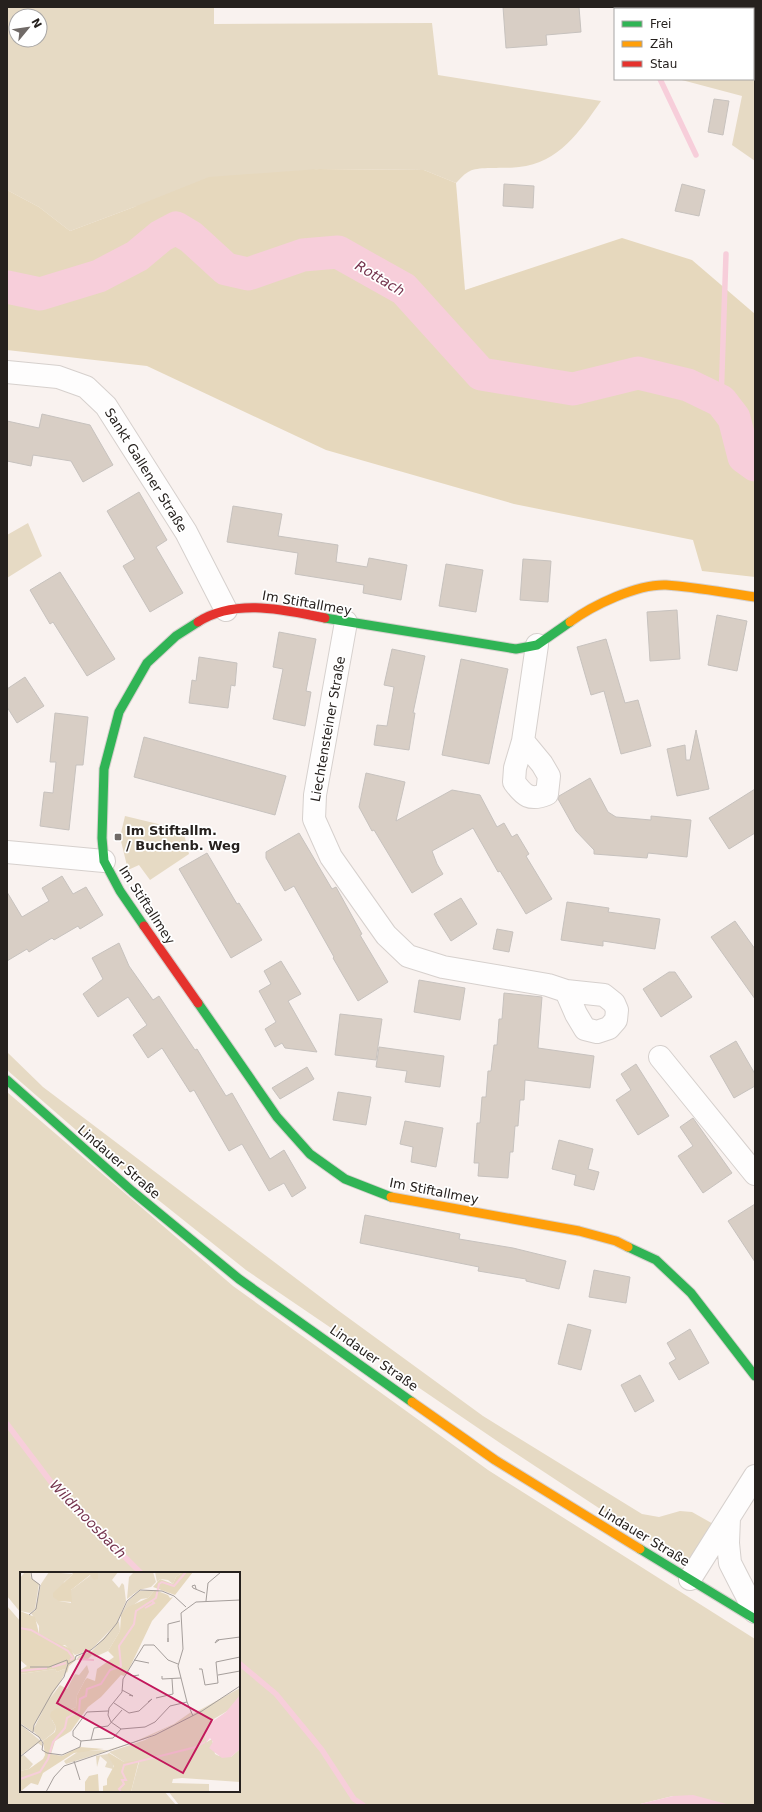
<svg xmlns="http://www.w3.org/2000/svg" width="762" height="1812" font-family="'DejaVu Sans',sans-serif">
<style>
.green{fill:#e6dac4;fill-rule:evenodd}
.forest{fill:#e6d8bd}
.water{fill:#f7ceda}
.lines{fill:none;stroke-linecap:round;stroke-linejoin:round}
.stream{stroke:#f7ceda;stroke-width:5.5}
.river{stroke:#f7ceda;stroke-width:33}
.building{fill:#d8cec5;stroke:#c7c2be}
.street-casing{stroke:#d6d0cd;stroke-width:24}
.fast-casing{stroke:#d6d0cd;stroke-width:11}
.slow-casing{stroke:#d6d0cd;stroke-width:11}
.jam-casing{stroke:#d6d0cd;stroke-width:11}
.street{stroke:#fefdfd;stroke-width:22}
.fast{stroke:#30b455;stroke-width:9}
.slow{stroke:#ff9f0a;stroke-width:9}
.jam{stroke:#e5322d;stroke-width:9}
.poi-dot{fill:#706a67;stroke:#fff;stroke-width:1.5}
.labels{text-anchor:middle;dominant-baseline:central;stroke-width:3.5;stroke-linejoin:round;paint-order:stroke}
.street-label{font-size:13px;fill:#26211e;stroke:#fff}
.poi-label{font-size:13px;font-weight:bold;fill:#26211e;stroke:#fff;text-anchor:start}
.water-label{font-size:14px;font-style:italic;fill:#75344e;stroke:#fff}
.inset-river{fill:none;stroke:#f7ceda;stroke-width:2}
.inset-road{fill:none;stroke:#a59e9b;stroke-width:1}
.view{fill:#c2185b;fill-opacity:0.15;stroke:#c2185b;stroke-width:2}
.inset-edge{fill:none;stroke:#26211e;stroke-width:2}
</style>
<rect width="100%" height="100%" fill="#f9f2ef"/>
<path class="green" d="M7,7H214V24L432,23L438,75L601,101C580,131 559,163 519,167C507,169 479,166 470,171C465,173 460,179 456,183L424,170L319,169L134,207L70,231L39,207L7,190ZM16,16H40V40H16Z
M620,7H698L700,9H622Z
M753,56L755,57V161L732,145L742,96L678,79H753Z
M28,523L42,556L7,578V535Z
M125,816L183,830L189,854L150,880L139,865L128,870L120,837Z
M7,1052L43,1087L339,1311L483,1416L642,1514L659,1517L680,1511L692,1512L715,1525L689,1564L617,1520L503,1445L246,1270L137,1183L7,1070Z
M7,1092L233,1286L488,1470L755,1639V1805H730L673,1796L636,1805H179L168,1791H239V1573H21V1613L7,1596Z
M7,1606L21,1622V1791H164L176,1805H7Z"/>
<path class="forest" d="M319,169L424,170L456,183L465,290L622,238L692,260L755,314V577L702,571L693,540L514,504L326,450L147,366L7,350V190L39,207L70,231L134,207L209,177Z"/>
<path class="water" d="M693,1795L730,1805H636L673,1796Z"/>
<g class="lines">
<path class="stream" d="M627,7L628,9
M660,79L696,155
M721,401L726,254
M7,1424L57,1490L141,1573
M239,1663L276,1694L322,1750L354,1799L363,1805"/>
<path class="river" d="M7,287L40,294L99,276L137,256L161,236L176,228L191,237L226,269L248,274L303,255L338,252L404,289L481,374L573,389L638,373L688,385L721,401L734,418L744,457L755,465"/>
</g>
<path class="building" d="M503,7H579L581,32L546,35L547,45L506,48Z
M714,99L729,101L723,135L708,132Z
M504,184L534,186L533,208L503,206Z
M682,184L705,190L699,216L675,211Z
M42,414L90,425L113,465L83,482L71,461L33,455L31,466L7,461V421L39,428Z
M139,492L167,540L156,547L183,593L150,612L123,566L135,559L107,511Z
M233,506L282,514L278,536L338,545L336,562L367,567L369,558L407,565L401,600L363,593L364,585L295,574L298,553L227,542Z
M523,559L551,561L548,602L520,600Z
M446,564L483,570L476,612L439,606Z
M60,572L115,659L87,676L53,622L50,624L30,590Z
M677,610L680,659L650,661L647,612Z
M717,615L747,621L737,671L708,665Z
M279,632L316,639L306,691L311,692L305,726L273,719L283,669L273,667Z
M606,639L625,703L638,700L651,746L621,754L604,691L591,695L577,647Z
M392,649L425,656L413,713H415L409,750L374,745L377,725L387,726L394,687L384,685Z
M199,657L237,663L235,686L231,685L228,708L189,703L192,680L196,681Z
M461,659L508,669L489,764L442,755Z
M25,677L44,706L17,723L7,707V689Z
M55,713L88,717L83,765H76L69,830L40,826L44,792L53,793L56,762H50Z
M696,730L709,789L677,796L667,749L685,745L686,760H690Z
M144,737L286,776L275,815L134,777Z
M366,773L405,782L396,821L452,790L480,795L497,827L504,823L512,837L517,834L529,854L526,856L552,899L526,914L500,871L498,872L473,828L432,851L437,864L443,874L412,893L374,830L372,831L359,807Z
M590,778L608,812L616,817L651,820V816L691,820L687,857L648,853L647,858L594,854V850L576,831L558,799L559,796Z
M755,789V833L729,849L709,818Z
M299,833L332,889L336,887L362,934L360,935L388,982L358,1001L333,958L334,957L294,886L285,891L266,858V852Z
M207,853L237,904L239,903L262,940L231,958L179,869Z
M62,876L73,894L86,887L103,915L80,929L78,926L54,940L52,938L29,952L27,949L7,961V892L22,917L49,901L42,888Z
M461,898L477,924L451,941L434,914Z
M567,902L609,908L608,912L660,919L655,949L603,941V946L561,940Z
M735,921L755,949V999L711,937Z
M497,929L513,932L509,952L493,949Z
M119,943L129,966L153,1000L159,996L195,1050L197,1049L226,1096L232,1093L270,1159L284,1150L306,1188L292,1197L284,1183L269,1191L242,1144L229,1151L194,1090L190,1092L162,1048L148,1058L133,1035L147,1025L128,997L98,1017L83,994L103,979L92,958Z
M281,961L301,994L288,1001L317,1052L285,1048L282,1043L275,1047L265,1029L276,1022L259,991L271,984L264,971Z
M669,972H675L692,997L661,1017L643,989Z
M419,980L465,988L460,1020L414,1012Z
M504,993L542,997L538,1048L594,1056L590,1088L525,1080L524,1100H520L518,1126H515L513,1152H510L508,1178L478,1176L479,1163H474L477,1123H480L482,1097H486L488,1071H491L494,1045H497L499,1019H502Z
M340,1014L382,1019L376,1060L335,1055Z
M736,1041L755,1074V1086L734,1098L710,1056Z
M379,1047L444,1056L440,1087L405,1082L407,1071L376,1067Z
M636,1064L669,1116L638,1135L616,1100L631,1090L621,1074Z
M307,1067L314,1079L280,1099L272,1088Z
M338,1092L371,1097L366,1125L333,1120Z
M693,1118L732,1173L703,1193L678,1156L693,1146L680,1127Z
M405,1121L443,1128L436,1167L411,1162L413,1147L400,1144Z
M559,1140L593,1149L588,1169L599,1172L594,1190L574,1185L576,1175L552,1169Z
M755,1204V1262L728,1221Z
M365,1215L460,1234L459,1239L513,1248L566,1261L559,1289L526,1281V1279L478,1271L479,1267L360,1243Z
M594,1270L630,1277L626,1303L589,1297Z
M568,1324L591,1330L581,1370L558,1364Z
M690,1329L709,1363L679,1380L669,1363L676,1359L667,1343Z
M640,1375L654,1401L635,1412L621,1385Z"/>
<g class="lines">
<g class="street-casing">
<path id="street" d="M713,7L715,9
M753,39L755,41
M7,372L58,377L86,387L106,406L186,532L226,610
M346,622L315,795L314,819L331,857L386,935L408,956L443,967L548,985L566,991L604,995L614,1003L617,1010L616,1020L609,1028L597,1032L585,1029L576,1014L566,991
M523,741L542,764L549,776L547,794C530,801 524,796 514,782L515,768L523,741L537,645
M7,852L104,861
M660,1057L755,1174
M729,1518L728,1543L730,1563L755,1612
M690,1579L755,1476"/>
</g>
<g class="fast-casing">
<path id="fast" d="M325,618L516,649L537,645L570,622
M144,926L120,891L104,861L102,838L104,769L119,712L147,663L176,636L198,622
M198,1003L277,1117L310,1154L345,1179L391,1197
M7,1080L132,1191L239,1279L412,1402
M628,1247L656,1260L691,1293L755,1376
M640,1549L755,1619"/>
</g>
<g class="slow-casing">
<path id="slow" d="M570,622C593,605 637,584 666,585C696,587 726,593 755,597
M391,1197L579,1231L616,1241L628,1247
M412,1402L495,1460L640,1549"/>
</g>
<g class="jam-casing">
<path id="jam" d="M198,622C236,598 284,610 325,618
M144,926L198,1003"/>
</g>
<use href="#street" class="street"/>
<use href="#fast" class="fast"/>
<use href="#slow" class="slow"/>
<use href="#jam" class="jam"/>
</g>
<rect class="poi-dot" x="114" y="833" width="8" height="8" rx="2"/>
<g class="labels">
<g class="street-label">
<text transform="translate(146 470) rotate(58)">Sankt Gallener Straße</text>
<text transform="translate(307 603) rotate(10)">Im Stiftallmey</text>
<text transform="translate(328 729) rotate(-80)">Liechtensteiner Straße</text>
<text transform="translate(147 905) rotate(57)">Im Stiftallmey</text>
<text transform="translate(119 1162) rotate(41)">Lindauer Straße</text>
<text transform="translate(434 1191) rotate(11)">Im Stiftallmey</text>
<text transform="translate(374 1358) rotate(35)">Lindauer Straße</text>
<text transform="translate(644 1536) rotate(31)">Lindauer Straße</text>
</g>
<g class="poi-label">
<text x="126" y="830">Im Stiftallm.<tspan x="126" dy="15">/ Buchenb. Weg</tspan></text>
</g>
<g class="water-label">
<text transform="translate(380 278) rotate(31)">Rottach</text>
<text transform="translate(88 1519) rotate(46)">Wildmoosbach</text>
</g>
</g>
<g transform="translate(20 1572)">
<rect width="220" height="220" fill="#f9f2ef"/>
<path d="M5,0H10L11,6L19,12L15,37L10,41L0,39V6ZM29,0L53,2L44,10L39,29L51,31V18L71,3L78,7V0H98L92,8L99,16L102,11L104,13L106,29L97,51L71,78L55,83L45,73H38L19,62V54L11,41L15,39L21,12ZM114,0H133L136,10L131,15L119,18L107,27L109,5ZM135,0H163L156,5L153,12L148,8L140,7L137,10ZM135,18L128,26L121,27L101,43L108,29L119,19ZM99,49L100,59L88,79L75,85L72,83L68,87L56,88L59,84L72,79ZM67,93L69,100L57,123L56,135L32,148L36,155L34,160L23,169L14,160V156L26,132L40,113L47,117L55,102L59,103ZM35,97L37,100L44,97L46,100L14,153L13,160L0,151V102ZM220,116V123L209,138L192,148L185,163L187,170L192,167L195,182L199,184L211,185L220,177V210L162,206L153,207L152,211L189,212V220H111L119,190H104L89,180L125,168ZM171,140L172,143L125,167L46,192L44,189L59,179L88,178L114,170L154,152ZM0,152L22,170V174L18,171L0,184ZM87,182L94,191L93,197L85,195L87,190L80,184L77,195L76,184ZM4,183L13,192L9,197L0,199V185Z" fill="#e6dac4"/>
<path d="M51,0H78V7L74,8L70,3L51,18L52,30L39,29L33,25V21L53,2ZM163,0H173L155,23L133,15L140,7L153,12L156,5ZM135,18L148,23L150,26L153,25L132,49L110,95L104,104L101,103L81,125L68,135L51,159L35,169L31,182L42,184L60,175L84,177L54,181L23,201L18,213L11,211L0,220V199L9,197L23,187L25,183L23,169L35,160L36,155L30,144L31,140L37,136L49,139L56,135L57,123L65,108L67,106L75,109L77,97L94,85L88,79L100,59L101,43L108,35L128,26ZM0,39L15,45L19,62L51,77L56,88L49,94L47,101L44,97L37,100L35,97L0,102V98L7,94L0,88ZM89,181L104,190L119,188L111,220H83V214L87,213V207L94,194L87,182ZM78,202L79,220H65V210L69,204Z" fill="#e6d8bd"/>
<path d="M220,123V177L211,185L202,186L189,176L193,170L190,166L186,171L185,163L189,152L206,140Z" fill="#f7ceda"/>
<path class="inset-river" d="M125,36L134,31L132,29M0,56L11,58L48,79L53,86L50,88M58,87L74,88M32,95L46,91M0,99L27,96M0,207L20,200L28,187L33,170L45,156L47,146L59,139L60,127L66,124L67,117L81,112L90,98L101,94L99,74L114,52L116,39L136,26L139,12L142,10L154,14L166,0M101,220L99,217L104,212L102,208H106L102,200L104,193L176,175L185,170"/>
<path class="inset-road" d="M176,17L175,13L172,14L173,16L185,21M186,29L188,11L201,0M9,43L16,37L20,13L12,7L11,0M148,66V70V52L160,49M199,68L195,71L197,68L220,65M114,88L129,91M48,92L55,88L56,84L71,78L84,67L97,51L107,29L120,18L142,19L154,24L166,35M158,92L148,88L134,73H124L103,107L102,120L89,136L88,143L91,150L101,157L125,155L135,150L150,134L167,130M10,95H29L47,88L48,92M179,97H182L185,113L198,111L196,90L220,85M108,100L113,104L119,103M198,103L220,99M142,104V107L161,106M102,118L113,124L109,123M136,126L153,122L152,107M94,131L109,141L119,139L132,127L128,130M88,139L67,140L53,159V164L61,169L93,166L101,157M173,144L167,130L158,94L163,77L161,41L176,30L220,28M0,152L19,165L23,171L22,178L27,181L42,183L60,175L61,169M13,160L14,153L32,121L44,105L48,92M71,168L74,156L88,154L102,138M0,185L21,168M54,189L60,208M26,220L34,205L44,194L135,163L182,139L220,114"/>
<path class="view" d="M66,78L192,148L163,201L37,131Z"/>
<rect width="220" height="220" class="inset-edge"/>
</g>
<rect width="762" height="1812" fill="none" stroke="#26211e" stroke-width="16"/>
<rect x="614" y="8" width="140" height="72" fill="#ffffff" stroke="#a8a6a5"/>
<rect x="622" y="21" width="20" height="6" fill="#30b455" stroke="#a8a6a5"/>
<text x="650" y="28" font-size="12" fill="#26211e">Frei</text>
<rect x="622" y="41" width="20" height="6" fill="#ff9f0a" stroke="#a8a6a5"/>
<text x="650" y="48" font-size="12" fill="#26211e">Zäh</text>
<rect x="622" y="61" width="20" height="6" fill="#e5322d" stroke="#a8a6a5"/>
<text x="650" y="68" font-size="12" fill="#26211e">Stau</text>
<g transform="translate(28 28) rotate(61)"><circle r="19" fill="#ffffff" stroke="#a8a6a5"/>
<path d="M0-3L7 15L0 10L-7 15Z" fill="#706a67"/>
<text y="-6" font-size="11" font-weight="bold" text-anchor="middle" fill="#26211e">N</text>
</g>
</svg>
